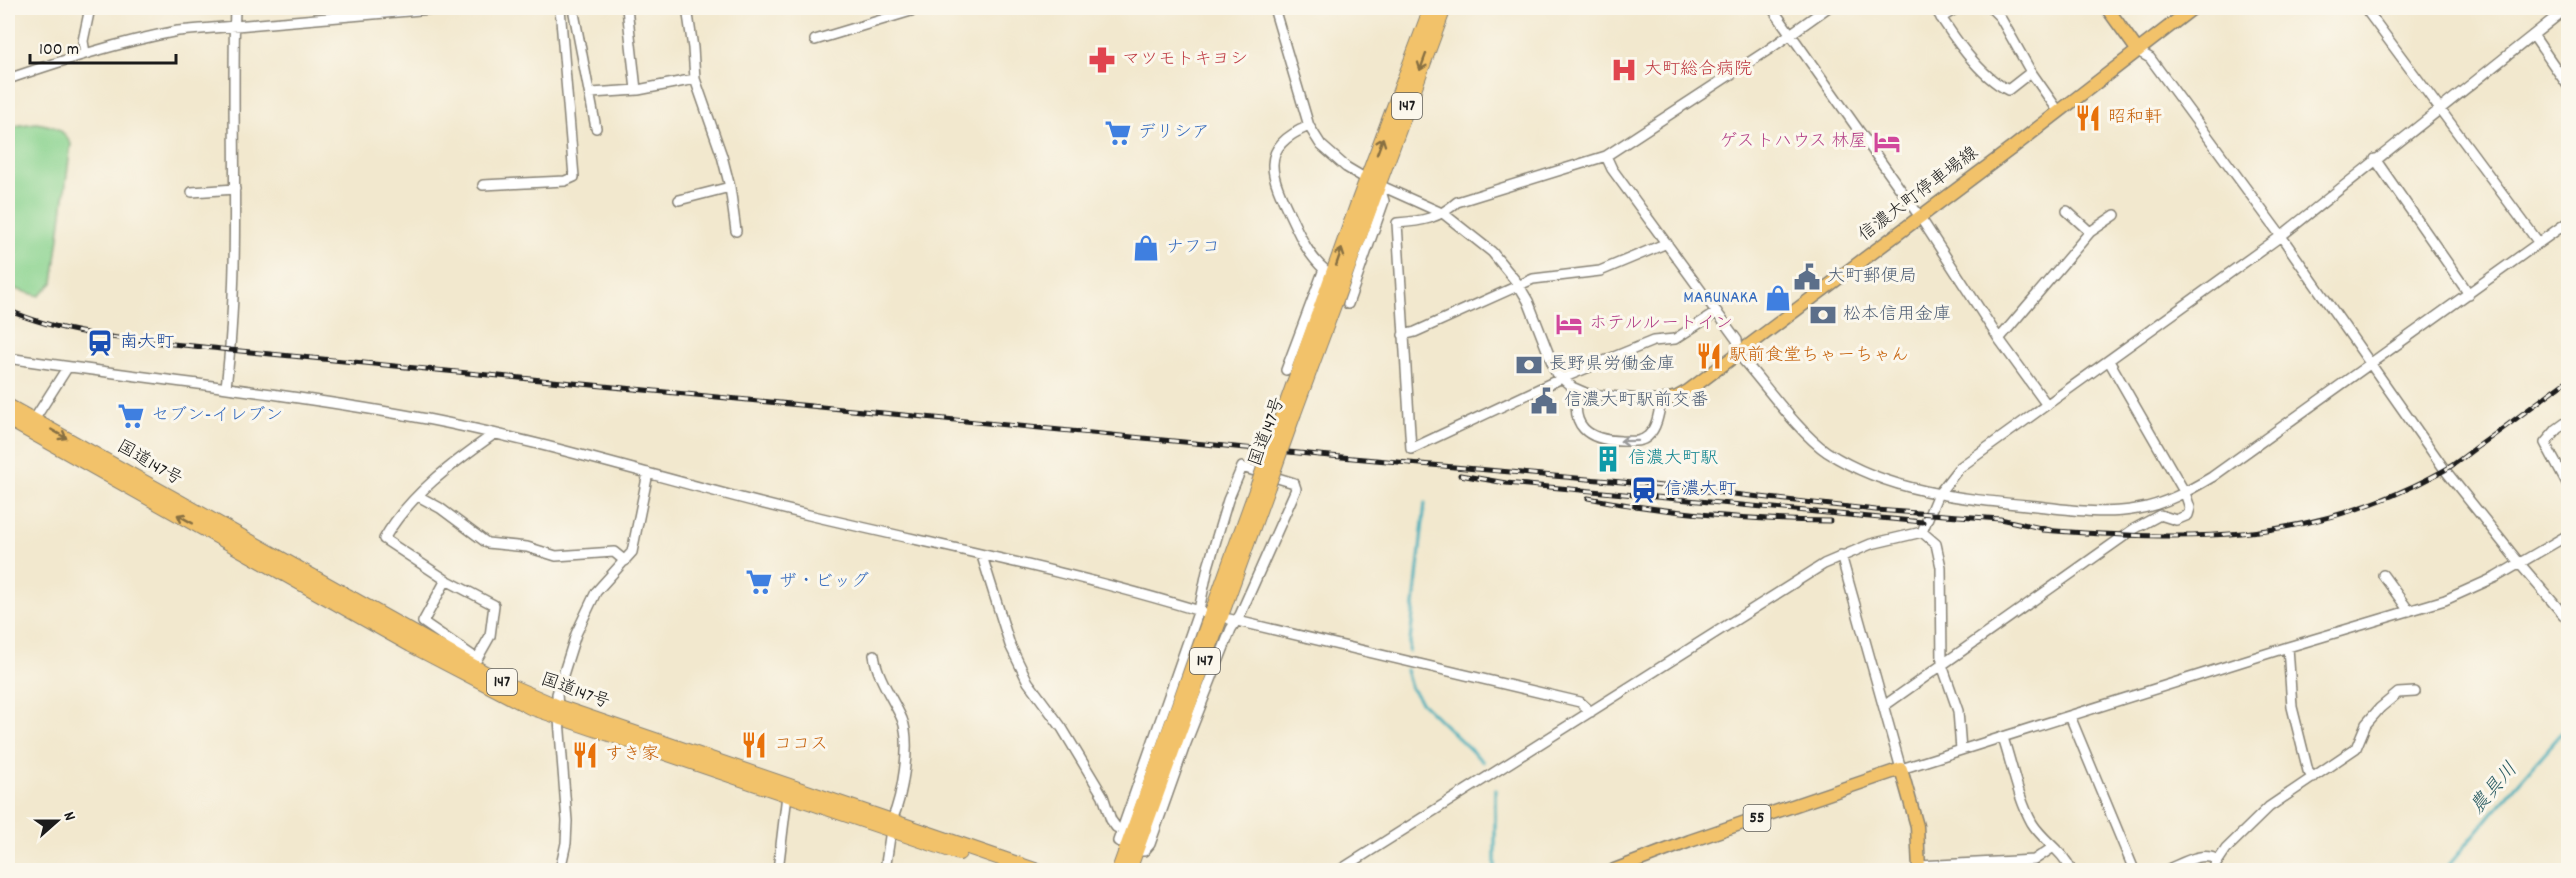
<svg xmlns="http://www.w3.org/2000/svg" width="2576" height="878" font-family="Dekko,'Klee One',sans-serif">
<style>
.green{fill:#8ad38f;stroke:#537856;stroke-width:1.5}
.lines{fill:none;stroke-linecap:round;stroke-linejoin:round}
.stream{stroke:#3babb9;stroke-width:3}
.minor-casing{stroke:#878275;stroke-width:12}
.major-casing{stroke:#878275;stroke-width:15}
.highway-casing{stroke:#878275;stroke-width:16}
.minor{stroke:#fff;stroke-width:9}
.major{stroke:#f2c26a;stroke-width:12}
.highway{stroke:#f2c26a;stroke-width:14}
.rail-casing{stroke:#1c1c1c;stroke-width:5}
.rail{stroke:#fbf7ec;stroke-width:3;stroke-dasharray:9;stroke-linecap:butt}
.highway-bridge-casing{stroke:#878275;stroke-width:16;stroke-linecap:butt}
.highway-bridge{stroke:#f2c26a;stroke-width:14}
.oneway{stroke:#876f43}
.oneway2{stroke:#999}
.labels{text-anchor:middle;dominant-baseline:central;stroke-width:6;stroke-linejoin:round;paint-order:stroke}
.shield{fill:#fbf7ec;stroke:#5f5e5a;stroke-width:1.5}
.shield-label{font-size:16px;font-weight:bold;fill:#1c1c1c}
.health-label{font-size:18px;fill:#be3a42;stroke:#fbf7ec;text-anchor:start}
.food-label{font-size:18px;fill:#c56008;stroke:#fbf7ec;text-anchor:start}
.shop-label{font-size:18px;fill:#366cbe;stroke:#fbf7ec;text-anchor:start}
.hotel-label{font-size:18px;fill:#b23c85;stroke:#fbf7ec;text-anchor:end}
.street-label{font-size:18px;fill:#1c1c1c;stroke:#fbf7ec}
.service-label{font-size:18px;fill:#4e5e75;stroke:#fbf7ec;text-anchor:start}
.transit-label{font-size:18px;fill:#164399;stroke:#fbf7ec;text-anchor:start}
.culture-label{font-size:18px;fill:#0d838f;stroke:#fbf7ec;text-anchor:start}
.water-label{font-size:20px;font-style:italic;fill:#2a5c63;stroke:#fbf7ec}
</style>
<rect width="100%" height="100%" fill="#fbf7ec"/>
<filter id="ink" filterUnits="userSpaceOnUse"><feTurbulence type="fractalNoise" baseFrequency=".0167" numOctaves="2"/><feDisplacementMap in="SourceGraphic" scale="12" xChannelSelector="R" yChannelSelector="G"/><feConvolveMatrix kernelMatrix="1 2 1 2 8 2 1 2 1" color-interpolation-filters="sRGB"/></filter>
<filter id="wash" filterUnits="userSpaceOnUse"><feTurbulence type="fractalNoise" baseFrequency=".008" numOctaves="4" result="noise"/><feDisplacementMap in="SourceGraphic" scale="24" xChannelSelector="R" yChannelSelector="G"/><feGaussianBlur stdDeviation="1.35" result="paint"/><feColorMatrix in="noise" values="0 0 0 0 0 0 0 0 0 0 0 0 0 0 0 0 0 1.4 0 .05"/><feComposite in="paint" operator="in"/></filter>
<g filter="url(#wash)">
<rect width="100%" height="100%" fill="#f2e8ce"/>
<path class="green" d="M36,123C53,126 62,127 71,144L53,283L39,296L8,287V127Z"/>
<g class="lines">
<path class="stream" d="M1409,651L1425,503
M1406,670L1411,688L1421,702L1483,762
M1495,790V870
M2445,870L2499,805L2568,726"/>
</g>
</g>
<g filter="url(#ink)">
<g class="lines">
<g class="minor-casing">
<path id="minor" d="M573,8L596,128
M627,8L636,90
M687,8L693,48L695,79L722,156L730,187L736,231
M1274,8L1309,126L1321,145L1346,167L1368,180L1444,214L1492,252L1518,284L1528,301L1556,373L1572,387L1588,394L1661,401C1659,412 1657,428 1648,436C1641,443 1630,441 1621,441C1588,440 1569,426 1579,391
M1772,8L1920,217L1999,339L2047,405
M1935,8C1952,35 1979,76 2008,90L2031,72
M1991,8L2000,17L2031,72L2059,112
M2365,8L2539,243
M1941,18L1957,8
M2533,35L2568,86
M815,40L921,8
M2138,51L2150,58L2281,236L2445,470L2520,564L2568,620
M85,53L83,41L90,8
M8,79C64,60 119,42 178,31L443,8
M591,93L638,90L695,79
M1606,156L1612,169L1737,340L1739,352L1744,361C1766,386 1801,435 1827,452C1891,493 1964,499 2037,506C2071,510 2104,515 2137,509C2164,505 2190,490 2212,477L2568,222
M2375,159L2469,294
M483,185L565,181L574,177L560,8
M192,192L235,189
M679,200L730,187
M2067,211L2090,232
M1348,304L1384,201L1379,184
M1717,312L1675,339L1653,341L1560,379L1411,449L1397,223C1422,221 1438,219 1457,202L1606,156L1768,50L1827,8
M1403,335L1415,332L1533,279L1600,271L1667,243
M1999,339L2090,232L2115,215
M8,358C147,379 288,393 427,419C556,444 681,485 809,515C940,546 1074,572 1203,612
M1286,370L1324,269C1308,255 1300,236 1291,217C1271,176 1257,147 1309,126
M226,387C241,261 231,134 235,8
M2568,421L2557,429L2545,443L2568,486
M32,423L67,368
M418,496L440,508L487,543L527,547L556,556L614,552L625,561
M1922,532L1936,544L1941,567L1942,665L1958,711L1961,750
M1841,555L1901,769L2288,647L2445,600L2496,577L2568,535
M982,556L1010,645L1028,682L1062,728L1103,796L1111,820L1116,827L1123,830
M2383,575L2409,611
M446,580L423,622L477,659L490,636L494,605L446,580L384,539C409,495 453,463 494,434
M1229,619L1580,702L1591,712
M2288,647L2292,707L2308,771L2313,778
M874,655C877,677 893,699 902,719C912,743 902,797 892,820
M1884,706L2134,529L2160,515L2176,520L2188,515L2190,508L2185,493L2109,361
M2070,716L2134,870
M2003,738C2012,765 2018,798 2032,823C2043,841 2063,851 2071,870
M1127,846L1118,841L1199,610L1208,567L1228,500L1242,467L1294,483L1296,489L1240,615L1231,629L1184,748L1150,844L1144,851H1136
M1919,866L2034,860L2052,848
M560,870L566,843L567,821L557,694L576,634L596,592L632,552L648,473
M778,870L787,795
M885,870L891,830
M1340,870L1824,564L1871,544L1922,532L1937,496L1959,468L2281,236L2567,8
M2166,870C2182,864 2201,850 2218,860
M2212,870L2226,849L2269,807L2356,748L2366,724L2380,708L2398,693L2415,692"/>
</g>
<g class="major-casing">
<path id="major" d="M2107,8L2138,51
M1661,401L1677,397L1688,391L2012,148L2193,8
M1614,870L1690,841L1901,769L1917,826L1919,870"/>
</g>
<g class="highway-casing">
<path id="highway" d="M8,406L503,683L556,706L1035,870
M1284,411L1359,200L1431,8
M1294,413L1444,8
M8,419L411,645L530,707L959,853
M1119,870L1258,485
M1129,870L1268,486"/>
</g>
<use href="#minor" class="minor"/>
<use href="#major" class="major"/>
<use href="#highway" class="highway"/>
<g class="rail-casing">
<path id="rail" d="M8,310C76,340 157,341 230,350L1319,455L1644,484L1876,510L2000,519L2050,530
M1460,475L1506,483L1923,522
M1588,498C1667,513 1750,520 1830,521
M2043,530C2190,541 2309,545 2443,471C2456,464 2468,453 2480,445C2510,424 2539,401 2568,380"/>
</g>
<use href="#rail" class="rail"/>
<g class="highway-bridge-casing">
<path id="highway-bridge" d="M1258,485L1284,411
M1268,486L1294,413"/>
</g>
<use href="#highway-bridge" class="highway-bridge"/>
</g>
<defs><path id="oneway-shaft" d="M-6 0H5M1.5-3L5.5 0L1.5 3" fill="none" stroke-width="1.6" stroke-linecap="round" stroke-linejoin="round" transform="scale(1.5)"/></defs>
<g class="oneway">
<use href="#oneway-shaft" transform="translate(1423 62) rotate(110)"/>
<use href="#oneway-shaft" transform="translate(1380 146) rotate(-70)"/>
<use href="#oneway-shaft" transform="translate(1339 257) rotate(-71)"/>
<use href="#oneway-shaft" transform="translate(59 434) rotate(30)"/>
<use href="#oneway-shaft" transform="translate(185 519) rotate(-151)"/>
</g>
<use class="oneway2" href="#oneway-shaft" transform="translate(1629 441) rotate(179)"/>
</g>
<defs>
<g id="pharmacy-bare" transform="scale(2.07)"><path d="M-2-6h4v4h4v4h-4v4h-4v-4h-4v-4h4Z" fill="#e0444e" stroke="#fbf7ec" stroke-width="2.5" paint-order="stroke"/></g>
<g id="hospital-bare" transform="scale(2.07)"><path d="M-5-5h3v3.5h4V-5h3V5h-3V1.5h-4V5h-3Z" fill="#e0444e" stroke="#fbf7ec" stroke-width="2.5" paint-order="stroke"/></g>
<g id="restaurant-bare" transform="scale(2.07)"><path d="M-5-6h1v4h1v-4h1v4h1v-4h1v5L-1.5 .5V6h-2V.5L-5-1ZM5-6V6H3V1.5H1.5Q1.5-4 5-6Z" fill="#e8710a" stroke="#fbf7ec" stroke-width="2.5" paint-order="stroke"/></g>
<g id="supermarket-bare" transform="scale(2.07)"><path d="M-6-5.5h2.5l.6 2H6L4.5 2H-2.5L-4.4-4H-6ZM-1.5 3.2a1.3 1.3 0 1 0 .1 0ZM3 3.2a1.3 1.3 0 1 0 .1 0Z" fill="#3f7fe0" stroke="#fbf7ec" stroke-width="2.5" paint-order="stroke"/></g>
<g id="hotel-bare" transform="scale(2.07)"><path d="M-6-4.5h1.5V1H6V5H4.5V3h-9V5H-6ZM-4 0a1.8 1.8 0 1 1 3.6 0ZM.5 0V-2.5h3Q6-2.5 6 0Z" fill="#d1479c" stroke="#fbf7ec" stroke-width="2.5" paint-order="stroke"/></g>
<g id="shop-bare" transform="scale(2.07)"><path d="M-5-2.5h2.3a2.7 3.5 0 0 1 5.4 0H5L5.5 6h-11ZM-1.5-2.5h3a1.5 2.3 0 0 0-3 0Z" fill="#3f7fe0" stroke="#fbf7ec" stroke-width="2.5" paint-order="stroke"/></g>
<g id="civic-bare" transform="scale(2.07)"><path d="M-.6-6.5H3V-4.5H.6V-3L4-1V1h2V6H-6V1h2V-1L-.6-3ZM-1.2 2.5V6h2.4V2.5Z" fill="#5c6f8a" stroke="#fbf7ec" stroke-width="2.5" paint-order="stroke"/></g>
<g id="bank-bare" transform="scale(2.07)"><path d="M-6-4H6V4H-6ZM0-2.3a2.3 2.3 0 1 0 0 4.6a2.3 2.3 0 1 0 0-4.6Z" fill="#5c6f8a" stroke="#fbf7ec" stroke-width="2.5" paint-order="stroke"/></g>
<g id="station-bare" transform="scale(2.07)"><path d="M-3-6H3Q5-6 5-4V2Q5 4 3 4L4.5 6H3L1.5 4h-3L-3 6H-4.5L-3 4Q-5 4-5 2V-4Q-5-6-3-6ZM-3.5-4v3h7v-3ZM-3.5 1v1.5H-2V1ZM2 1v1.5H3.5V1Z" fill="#1a4fb4" stroke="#fbf7ec" stroke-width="2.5" paint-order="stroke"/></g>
<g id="building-bare" transform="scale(2.07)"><path d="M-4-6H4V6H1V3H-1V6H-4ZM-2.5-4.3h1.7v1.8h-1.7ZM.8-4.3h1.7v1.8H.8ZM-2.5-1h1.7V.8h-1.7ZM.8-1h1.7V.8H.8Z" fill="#0f9aa8" stroke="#fbf7ec" stroke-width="2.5" paint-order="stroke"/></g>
</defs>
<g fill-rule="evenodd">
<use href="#pharmacy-bare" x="1102" y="60"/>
<use href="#hospital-bare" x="1624" y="70"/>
<use href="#restaurant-bare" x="2088" y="118"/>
<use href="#supermarket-bare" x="1118" y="133"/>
<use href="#hotel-bare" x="1887" y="142"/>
<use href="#shop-bare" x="1146" y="248"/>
<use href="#civic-bare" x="1807" y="277"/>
<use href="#shop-bare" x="1778" y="298"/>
<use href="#bank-bare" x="1823" y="315"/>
<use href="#hotel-bare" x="1569" y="324"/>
<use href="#station-bare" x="100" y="343"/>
<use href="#restaurant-bare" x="1709" y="356"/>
<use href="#bank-bare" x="1529" y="365"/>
<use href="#civic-bare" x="1544" y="401"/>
<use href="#supermarket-bare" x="131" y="416"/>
<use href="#building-bare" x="1608" y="459"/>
<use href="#station-bare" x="1644" y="490"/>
<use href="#supermarket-bare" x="759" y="582"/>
<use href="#restaurant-bare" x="754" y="745"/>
<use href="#restaurant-bare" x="585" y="755"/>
</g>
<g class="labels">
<g class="shield">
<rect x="1392" y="93" width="30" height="26" rx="4.5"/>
<rect x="1190" y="648" width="30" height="26" rx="4.5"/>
<rect x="487" y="669" width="30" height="26" rx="4.5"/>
<rect x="1743.5" y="805" width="27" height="26" rx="4.5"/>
</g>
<g class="shield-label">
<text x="1407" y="106">147</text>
<text x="1205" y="661">147</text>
<text x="502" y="682">147</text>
<text x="1757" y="818">55</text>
</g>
<g class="health-label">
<text x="1122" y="60">マツモトキヨシ</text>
<text x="1644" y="70">大町総合病院</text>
</g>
<g class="food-label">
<text x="2108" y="118">昭和軒</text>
<text x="1729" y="356">駅前食堂ちゃーちゃん</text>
<text x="774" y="745">ココス</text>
<text x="605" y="755">すき家</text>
</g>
<g class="shop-label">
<text x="1138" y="133">デリシア</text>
<text x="1166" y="248">ナフコ</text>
<text x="1758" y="298" text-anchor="end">MARUNAKA</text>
<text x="151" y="416">セブン-イレブン</text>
<text x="779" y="582">ザ・ビッグ</text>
</g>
<g class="hotel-label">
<text x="1867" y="142">ゲストハウス 林屋</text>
<text x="1589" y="324" text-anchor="start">ホテルルートイン</text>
</g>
<g class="street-label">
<text transform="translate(1919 195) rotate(-37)">信濃大町停車場線</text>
<text transform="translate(1268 432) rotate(-70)">国道147号</text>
<text transform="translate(149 464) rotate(30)">国道147号</text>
<text transform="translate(575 692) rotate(20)">国道147号</text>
</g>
<g class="service-label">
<text x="1827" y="277">大町郵便局</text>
<text x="1843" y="315">松本信用金庫</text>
<text x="1549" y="365">長野県労働金庫</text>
<text x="1564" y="401">信濃大町駅前交番</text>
</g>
<g class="transit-label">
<text x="120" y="343">南大町</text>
<text x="1664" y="490">信濃大町</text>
</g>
<g class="culture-label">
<text x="1628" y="459">信濃大町駅</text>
</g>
<g class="water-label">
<text transform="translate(2495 789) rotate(-49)">農具川</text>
</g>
</g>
<rect width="2576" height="878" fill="none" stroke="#fbf7ec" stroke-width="30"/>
<g transform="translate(57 821) rotate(69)" stroke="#fbf7ec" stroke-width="4.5" paint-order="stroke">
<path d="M0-4.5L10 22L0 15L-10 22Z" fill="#1c1c1c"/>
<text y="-9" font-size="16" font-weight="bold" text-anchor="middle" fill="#1c1c1c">N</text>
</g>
<path d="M30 54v9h146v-9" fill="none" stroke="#1c1c1c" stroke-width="3"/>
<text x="39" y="54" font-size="18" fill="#1c1c1c" stroke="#fbf7ec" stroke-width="4.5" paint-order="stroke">100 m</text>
</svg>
